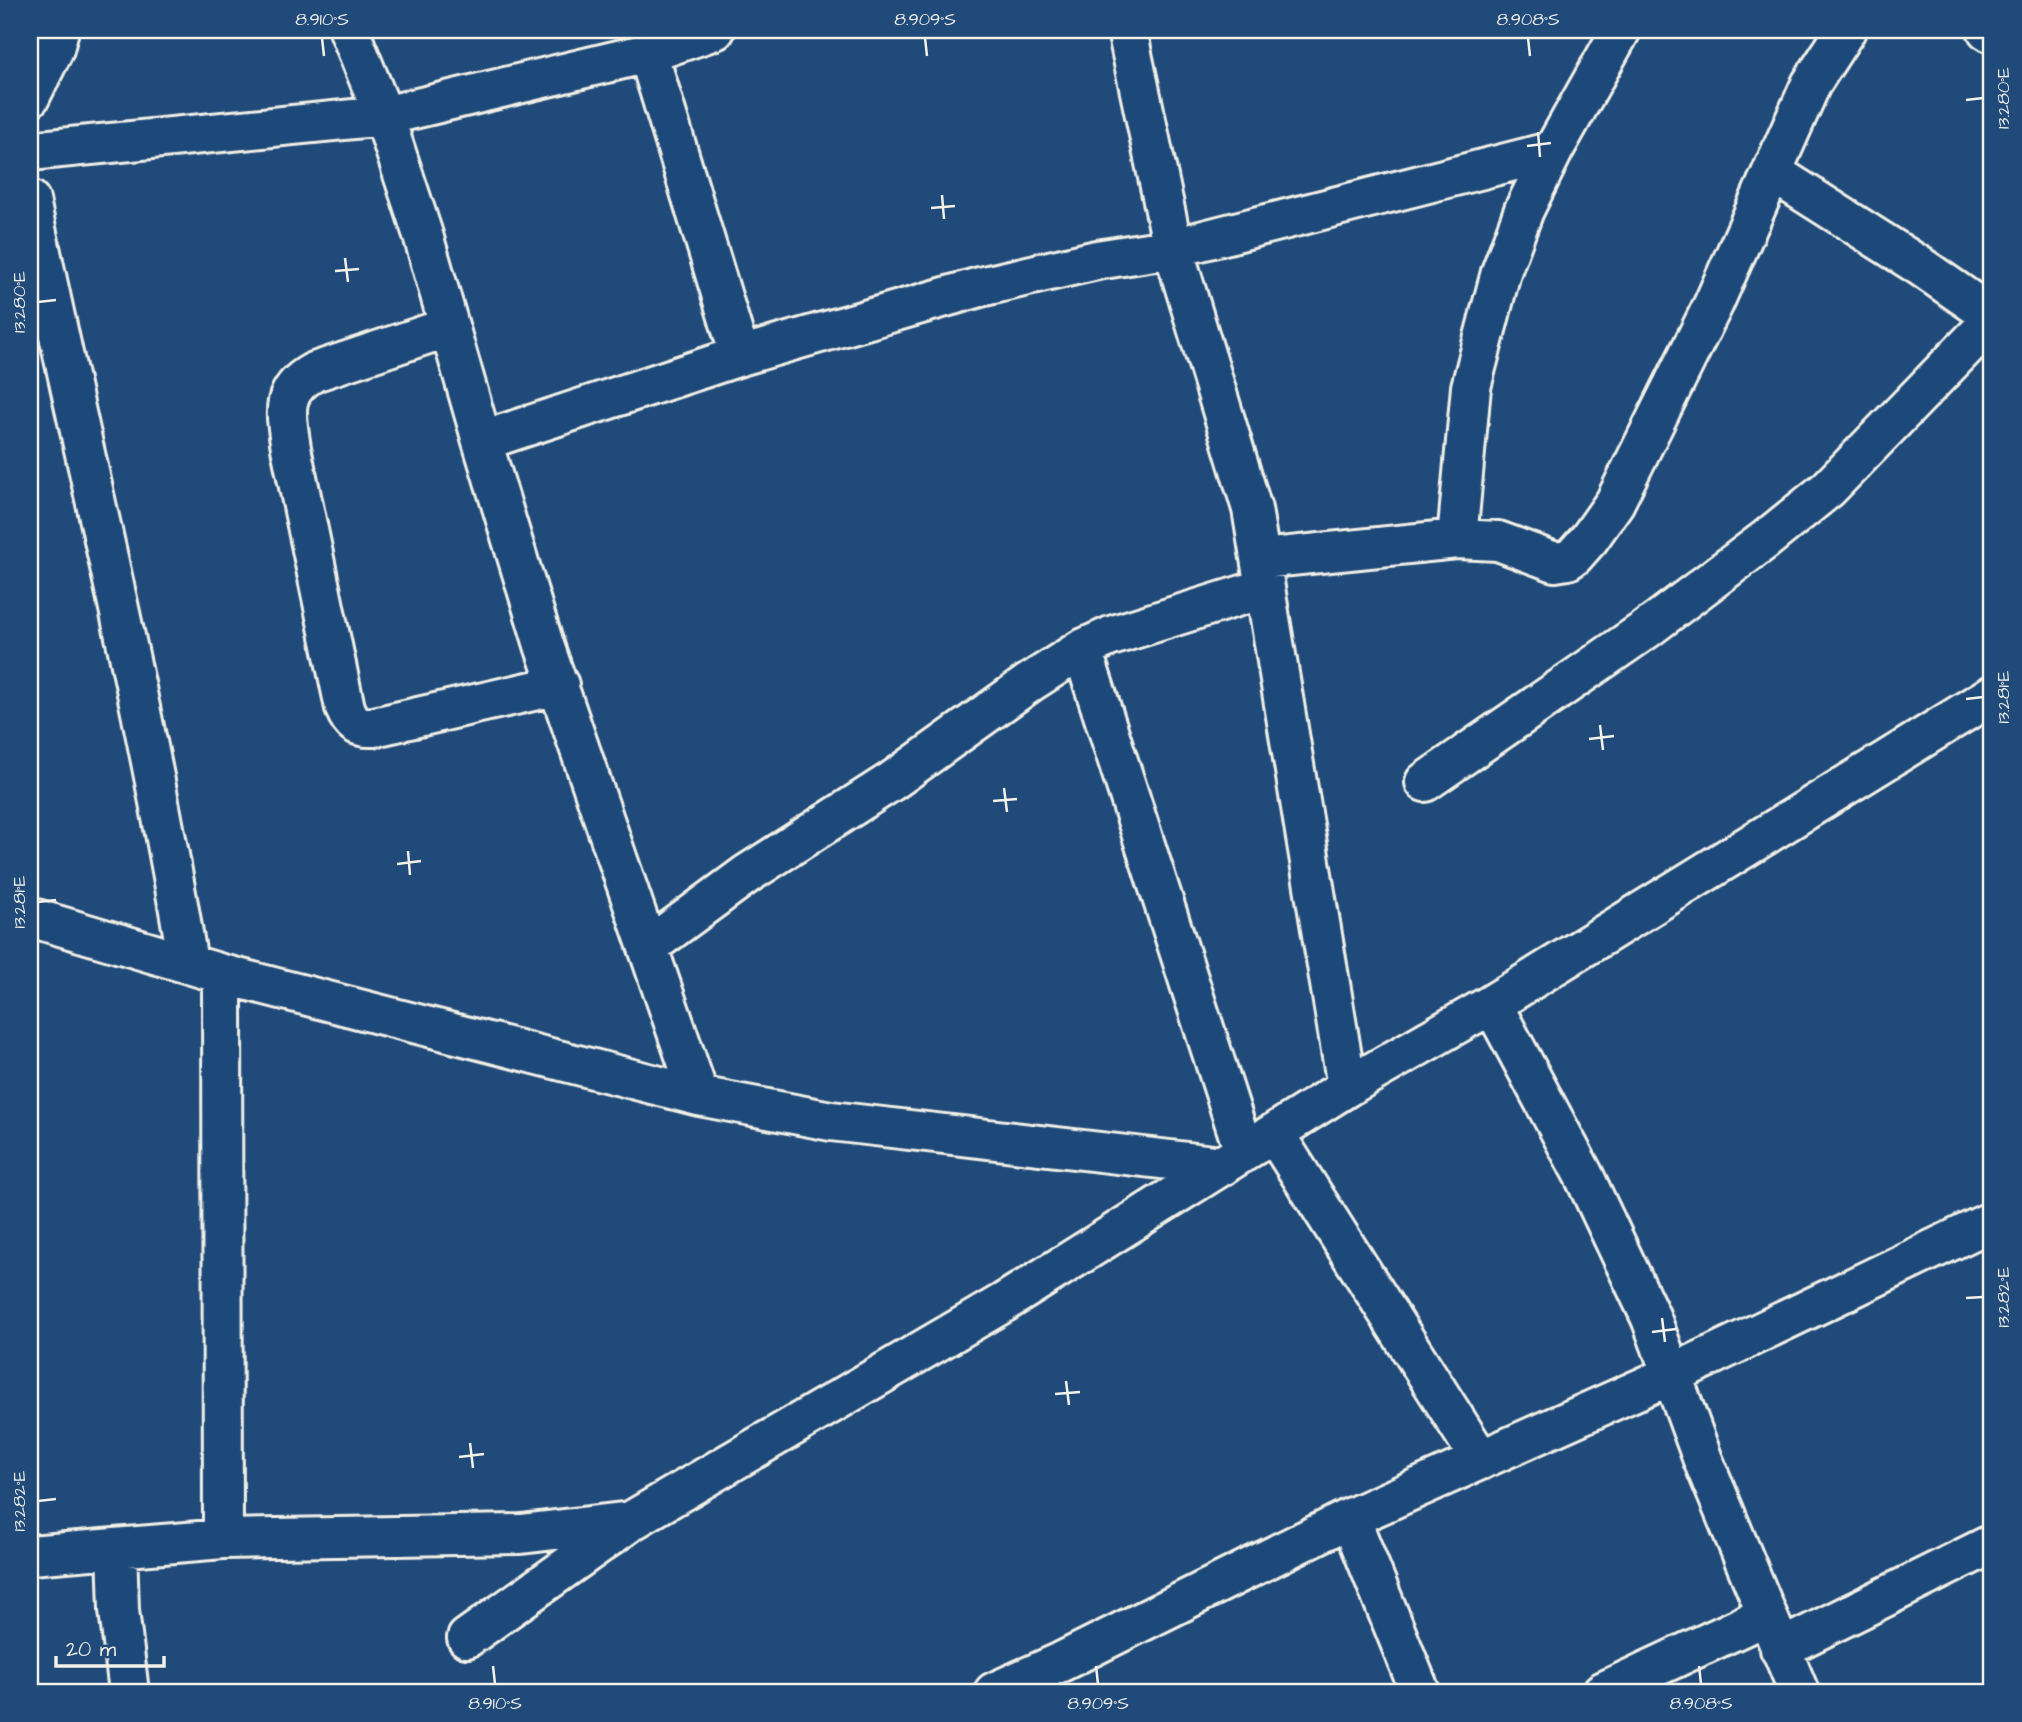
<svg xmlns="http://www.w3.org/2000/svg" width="2022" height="1722" font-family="'Architects Daughter',sans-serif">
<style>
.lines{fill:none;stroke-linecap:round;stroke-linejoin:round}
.minor-casing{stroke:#f4f1e8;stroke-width:44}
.minor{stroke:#1f4a7a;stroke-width:38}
.ticks{fill:none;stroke:#f4f1e8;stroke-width:2.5}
.neatline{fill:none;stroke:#f4f1e8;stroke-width:2.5}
.ticks-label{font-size:18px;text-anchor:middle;fill:#f4f1e8}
</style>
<rect width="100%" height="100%" fill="#1f4a7a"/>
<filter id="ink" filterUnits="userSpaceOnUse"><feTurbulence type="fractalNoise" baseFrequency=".0143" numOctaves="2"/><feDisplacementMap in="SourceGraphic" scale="14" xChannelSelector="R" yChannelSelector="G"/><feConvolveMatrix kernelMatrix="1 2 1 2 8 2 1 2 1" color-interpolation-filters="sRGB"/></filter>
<g filter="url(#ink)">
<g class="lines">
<g class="minor-casing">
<path id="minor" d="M349,30L384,116L423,235L482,441L544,645L699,1096
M1127,30L1173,248L1252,509L1347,1087
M1987,30L1992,33
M648,53L740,356
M30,97L54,49L59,30
M30,151L384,116L648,53L715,30
M1772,172L1920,266L1992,316
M30,200C83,455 146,707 188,963
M449,327L314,372C279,391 286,414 291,448L345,708C351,723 357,728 374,727L559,685
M482,441L740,356L980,287L1097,260L1173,248L1553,151
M1457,539L1471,387L1501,272L1524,210L1553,151L1621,30
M1261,559L1457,539L1498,541L1555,562L1568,560L1574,556L1589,539L1615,502L1713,305L1811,84L1846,30
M1082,649L1244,1152
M1425,782L1648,628L1765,540L1828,489L1992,320
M30,917L222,974L699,1096L831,1121L1222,1166
M648,947L747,874L892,781L1029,683L1082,649L1111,636L1265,588
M222,974L223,1539
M1492,1004L1584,1176L1651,1318L1703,1460L1799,1692
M1274,1133L1481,1460
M1350,1518L1420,1692
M117,1548L119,1610L129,1692
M30,1555L223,1539L521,1534L631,1521L1003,1303L1347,1087L1492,1004L1992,695
M467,1638L627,1524
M1780,1649L1992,1544
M994,1692L1061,1662L1350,1518L1673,1374L1992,1221
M1602,1692L1767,1615"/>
</g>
<use href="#minor" class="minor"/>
</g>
</g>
<path class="ticks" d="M322,38L324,56M925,38L927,56M1528,38L1530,56M1966,100L1983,98M1538,132L1540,157M1527,146L1551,143M942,195L944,219M931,208L955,206M345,258L348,282M335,271L359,269M38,302L56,300M1966,699L1983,697M1600,725L1603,750M1589,739L1614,736M1004,788L1007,812M993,801L1017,799M408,851L410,875M397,864L421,861M38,902L56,900M1966,1298L1983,1297M1662,1318L1665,1342M1652,1332L1676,1329M1066,1381L1069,1405M1055,1394L1080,1392M470,1443L473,1468M459,1457L484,1454M38,1501L56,1499M493,1666L495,1684M1096,1666L1098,1684M1699,1666L1701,1684"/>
<rect width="2022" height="1722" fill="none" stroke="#1f4a7a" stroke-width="77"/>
<path d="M56 1656v10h108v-10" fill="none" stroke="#f4f1e8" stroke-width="3.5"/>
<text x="66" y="1656" font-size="21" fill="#f4f1e8" stroke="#1f4a7a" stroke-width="5" paint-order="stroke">20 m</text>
<rect x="38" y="38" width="1945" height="1646" class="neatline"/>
<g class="ticks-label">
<text x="322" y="25">8.910°S</text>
<text x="925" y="25">8.909°S</text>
<text x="1528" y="25">8.908°S</text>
<text transform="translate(2003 98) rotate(-90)" y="6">13.280°E</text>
<text transform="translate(19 302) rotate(-90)" y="6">13.280°E</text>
<text transform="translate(2003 697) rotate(-90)" y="6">13.281°E</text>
<text transform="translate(19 902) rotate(-90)" y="6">13.281°E</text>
<text transform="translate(2003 1297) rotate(-90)" y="6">13.282°E</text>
<text transform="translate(19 1501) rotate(-90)" y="6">13.282°E</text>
<text x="495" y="1709">8.910°S</text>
<text x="1098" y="1709">8.909°S</text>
<text x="1701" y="1709">8.908°S</text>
</g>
</svg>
